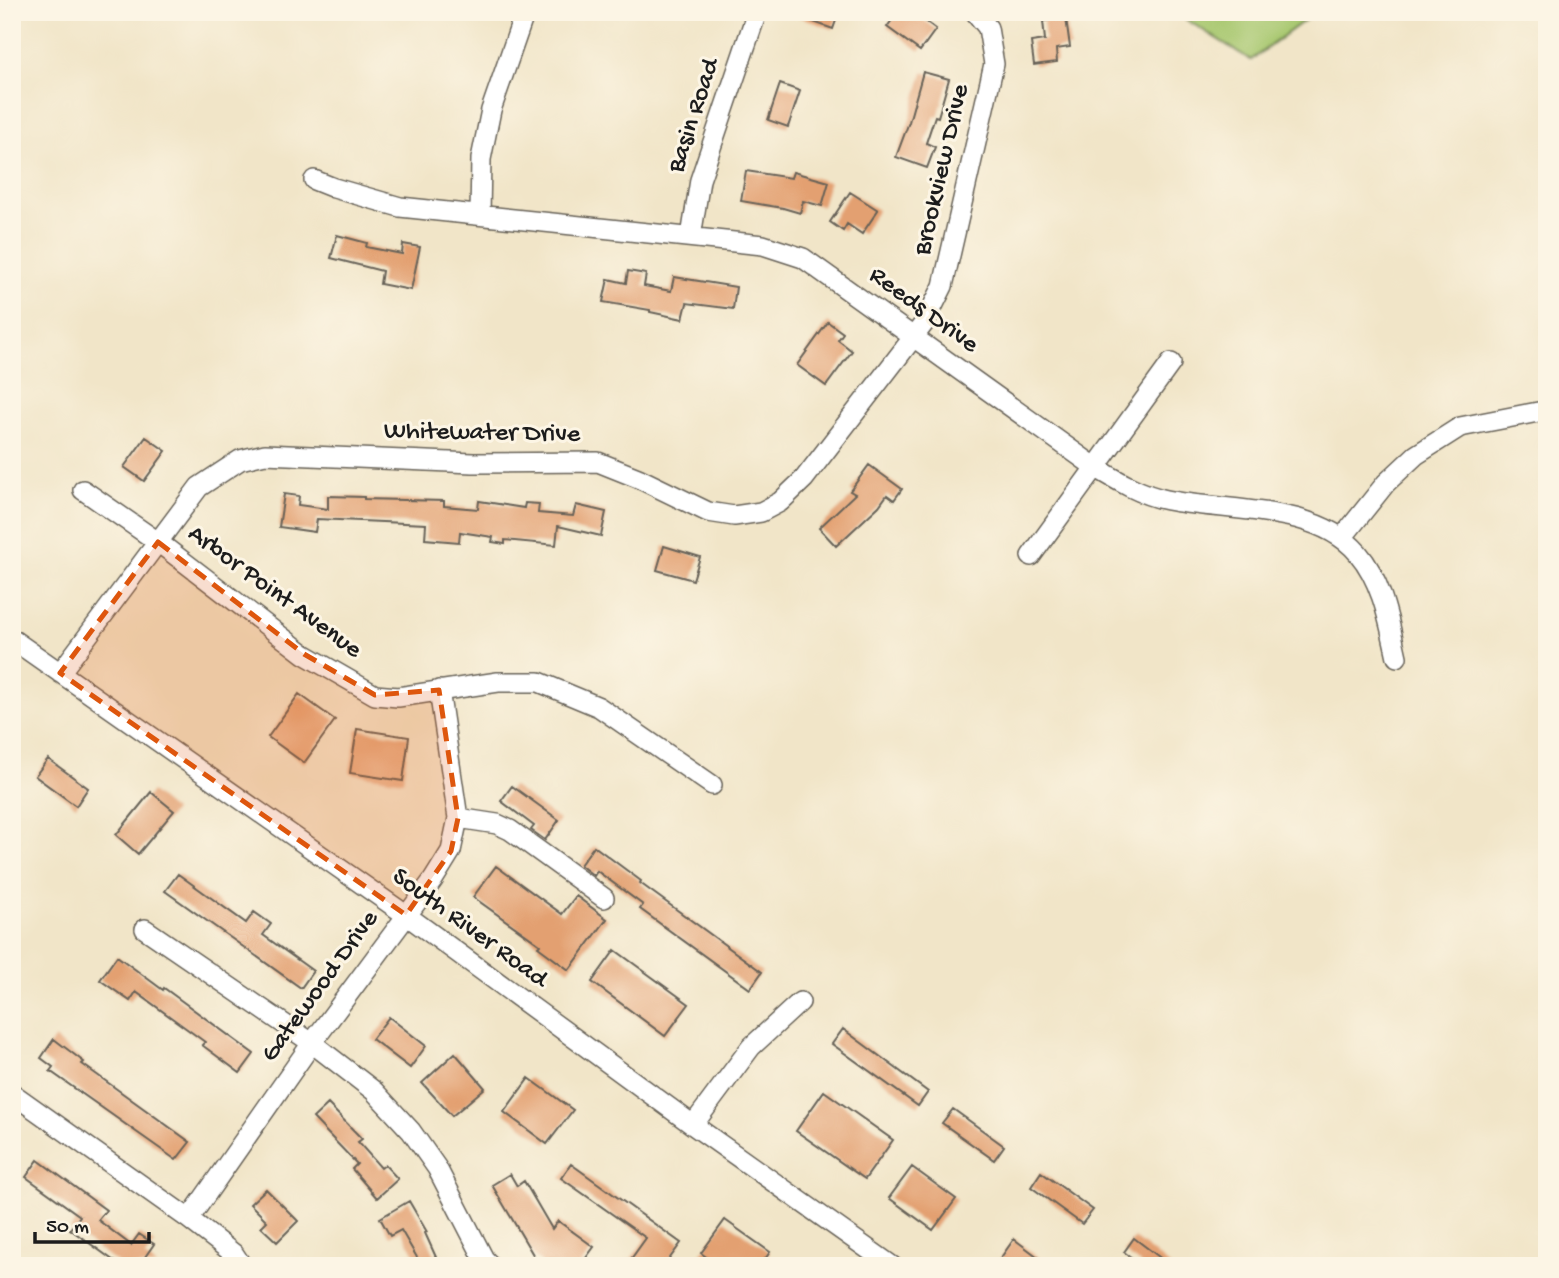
<svg xmlns="http://www.w3.org/2000/svg" width="1559" height="1278" font-family="'Gochi Hand',sans-serif">
<style>
.green{fill:#a8c870;stroke:#627246;stroke-width:2}
.building{fill:#e3a071}
.lines{fill:none;stroke-linecap:round;stroke-linejoin:round}
.minor-casing{stroke:#676258;stroke-width:22}
.minor{stroke:#fff;stroke-width:19}
.marked{fill:#de560d;fill-opacity:0.2;stroke:#de560d;stroke-width:5;stroke-dasharray:14 9;stroke-linejoin:round}
.labels{text-anchor:middle;dominant-baseline:central;stroke-width:6;stroke-linejoin:round;paint-order:stroke}
.street-label{font-size:26px;fill:#1c1c1c;stroke:#fcf5e5}
</style>
<rect width="100%" height="100%" fill="#fcf5e5"/>
<filter id="ink" filterUnits="userSpaceOnUse"><feTurbulence type="fractalNoise" baseFrequency=".0143" numOctaves="2"/><feDisplacementMap in="SourceGraphic" scale="14" xChannelSelector="R" yChannelSelector="G"/><feConvolveMatrix kernelMatrix="1 2 1 2 8 2 1 2 1" color-interpolation-filters="sRGB"/></filter>
<filter id="wash" filterUnits="userSpaceOnUse"><feTurbulence type="fractalNoise" baseFrequency=".00686" numOctaves="4" result="noise"/><feDisplacementMap in="SourceGraphic" scale="28" xChannelSelector="R" yChannelSelector="G"/><feGaussianBlur stdDeviation="1.57" result="paint"/><feColorMatrix in="noise" values="0 0 0 0 0 0 0 0 0 0 0 0 0 0 0 0 0 1.4 0 .05"/><feComposite in="paint" operator="in"/></filter>
<g filter="url(#wash)">
<rect width="100%" height="100%" fill="#f1e5c8"/>
<path class="green" d="M1174,12H1316L1251,60Z"/>
<g id="blocks">
<path class="building" d="M792,12H839L833,29L791,14Z
M898,12H913L936,29L920,51L887,27Z
M1066,18L1070,47L1056,49L1057,62L1034,65L1031,42L1045,40L1043,21Z
M923,72L949,79L938,117L935,116L926,143L935,147L927,168L896,157L909,122Z
M780,84L800,91L788,127L768,120Z
M746,171L791,178L793,172L829,182L822,206L803,201L800,213L783,208L741,201Z
M850,192L878,210L862,234L847,224L843,231L830,222Z
M337,235L367,243L366,247L402,254L403,244L420,247L411,290L380,284L382,271L331,258Z
M628,271L646,274L644,286L671,291L674,277L736,287L733,309L687,303L683,319L650,312V310L603,302L608,279L626,283Z
M828,322L843,333L838,340L852,351L826,386L797,365Z
M146,437L166,451L144,481L124,467Z
M869,465L902,489L894,500L887,495L879,506L836,546L819,528L855,494L850,491Z
M284,494L299,496L298,505L328,509V496L364,497V499L444,501V506L478,509L479,501L524,508L525,503L539,504L538,513L573,516L576,505L606,512L601,536L558,526L556,545L505,540V544L492,542L493,537L460,532L459,542L425,539L426,524L317,519L315,532L279,527Z
M664,546L700,557L693,580L657,570Z
M299,694L335,720L304,763L268,737Z
M357,729L409,737L403,781L350,773Z
M48,759L88,788L76,806L35,776Z
M512,786L559,820L545,840L531,830L534,826L501,801Z
M151,792L174,811L138,854L116,835Z
M594,846L641,881L640,883L762,972L750,989L640,909L643,905L597,871L594,876L580,865Z
M496,866L562,914L576,896L607,919L569,970L538,947L540,945L473,897Z
M178,874L246,923L254,912L271,924L263,935L313,971L301,988L165,891Z
M615,950L689,1004L665,1036L592,982Z
M117,956L163,990L164,988L254,1054L240,1073L202,1045L205,1042L136,992L130,1001L100,980Z
M389,1017L426,1046L410,1068L372,1039Z
M843,1029L928,1092L918,1106L832,1044Z
M54,1039L84,1062L82,1064L190,1142L176,1160L50,1071L53,1067L41,1058Z
M455,1053L485,1088L452,1116L422,1083Z
M529,1078L573,1110L547,1144L504,1112Z
M824,1091L893,1140L865,1179L796,1131Z
M328,1104L362,1139L358,1142L381,1168L385,1165L398,1179L377,1198L352,1169L357,1164L313,1118Z
M953,1109L1004,1146L994,1160L942,1123Z
M38,1160L106,1210L98,1220L131,1245L139,1234L154,1244L145,1257L157,1266H121L70,1229L80,1216L26,1177Z
M571,1164L681,1243L664,1266H626L646,1238L561,1178Z
M912,1167L956,1199L933,1230L889,1198Z
M1041,1172L1093,1210L1082,1224L1031,1187Z
M510,1174L517,1186L524,1181L552,1229L558,1221L594,1247L580,1266H546L535,1258L492,1185Z
M266,1189L298,1221L277,1242L261,1227L267,1221L250,1204Z
M409,1201L427,1232L425,1233L440,1266H422L401,1230L390,1236L380,1218Z
M725,1220L770,1252L760,1266H718L701,1253Z
M1134,1238L1171,1266H1143L1124,1252Z
M1014,1239L1050,1266H995Z"/>
</g>
</g>
<g filter="url(#ink)">
<use href="#blocks" fill-opacity="0" stroke="#676258" stroke-width="2"/>
<g class="lines">
<g class="minor-casing">
<path id="minor" d="M314,180L334,188L400,207L763,245L803,258L1095,467C1118,481 1141,495 1167,500C1226,512 1316,504 1358,553C1382,581 1389,622 1397,657
M480,215L481,159L491,110L525,12
M691,237L700,180L757,12
M83,490L158,542L304,654L375,695L398,697L498,682H539L599,707L712,785
M1342,538L1386,483L1416,455L1460,427L1538,412L1547,414
M1031,556L1171,363
M12,639L406,915L693,1125L892,1266
M60,673L199,487L240,460L265,454L473,463L598,462L638,478L708,512L734,516L761,512L780,502L804,479L925,322L943,286L994,64L988,28L975,12
M458,818L497,824L510,830L604,898
M145,929L312,1043L374,1091L411,1131L437,1168L484,1259L491,1266
M13,1094L189,1219L234,1254L242,1266
M693,1125L751,1047L800,1002
M189,1219L312,1043L433,880L451,851L458,818L439,690"/>
</g>
<use href="#minor" class="minor"/>
</g>
</g>
<path class="marked" d="M158,542L304,654L375,695L439,690L458,818L451,851L406,915L60,673Z"/>
<g class="labels">
<g class="street-label">
<text transform="translate(695 116) rotate(-72)">Basin Road</text>
<text transform="translate(943 170) rotate(-77)">Brookview Drive</text>
<text transform="translate(923 311) rotate(36)">Reeds Drive</text>
<text transform="translate(482 434) rotate(1)">Whitewater Drive</text>
<text transform="translate(274 593) rotate(36)">Arbor Point Avenue</text>
<text transform="translate(469 929) rotate(36)">South River Road</text>
<text transform="translate(321 987) rotate(-54)">Gatewood Drive</text>
</g>
</g>
<rect width="1559" height="1278" fill="none" stroke="#fcf5e5" stroke-width="42"/>
<path d="M35 1232v10h114v-10" fill="none" stroke="#1c1c1c" stroke-width="3.5"/>
<text x="46" y="1232" font-size="21" fill="#1c1c1c" stroke="#fcf5e5" stroke-width="5" paint-order="stroke">50 m</text>
</svg>
